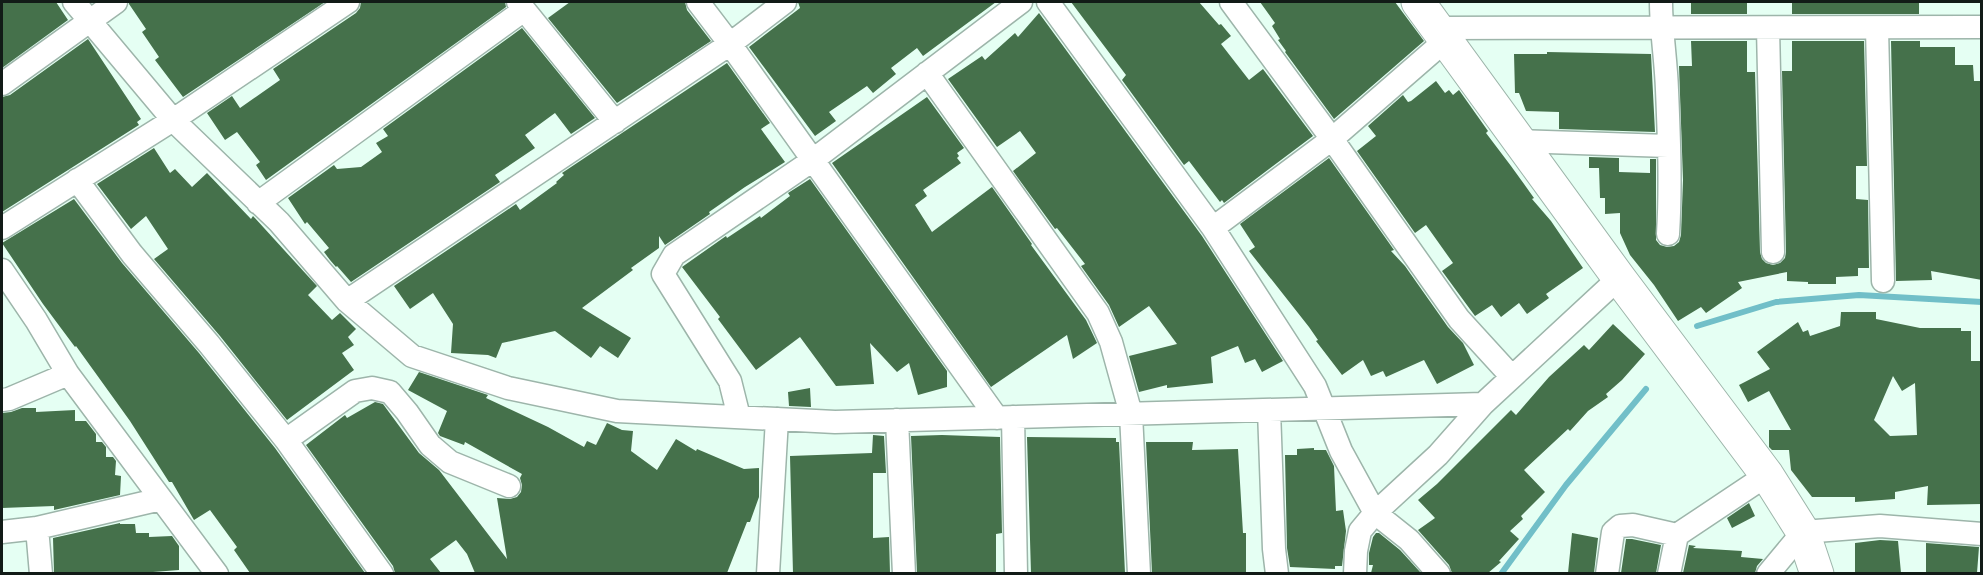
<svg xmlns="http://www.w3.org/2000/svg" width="1983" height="575" font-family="Figtree,sans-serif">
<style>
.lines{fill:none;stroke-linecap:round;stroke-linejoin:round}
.stream{stroke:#71bfc8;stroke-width:6}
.building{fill:#45714b;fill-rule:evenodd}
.street-casing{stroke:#9db5aa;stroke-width:25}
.secondary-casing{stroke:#9db5aa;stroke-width:35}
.street{stroke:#fff;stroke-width:22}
.secondary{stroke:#fff;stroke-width:33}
</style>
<rect width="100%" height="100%" fill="#e5fff3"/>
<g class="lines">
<path class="stream" d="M1697,326L1776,302L1859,295L1982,302
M1501,574L1566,485L1646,389"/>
</g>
<path class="building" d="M2,2H56L68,20L2,68Z
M129,2H325L183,97L155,60L159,57L142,32L146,29L129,4Z
M361,2H505L506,7L266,180L256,165L260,162L237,132L225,140L207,113L232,96L240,108L280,80L273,69L356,13L360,8Z
M570,2H685L687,10L711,41L617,103L548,18Z
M798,2H996L923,56L917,48L891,68L896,74L873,93L867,86L829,112L836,121L815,136L749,47L800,8Z
M1071,2H1199L1219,25L1221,24L1231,36L1221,44L1249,80L1263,69L1313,136L1224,203L1222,200L1220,202L1189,161L1184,165L1122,80L1126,75Z
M1260,2H1395L1424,41L1334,119L1285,52L1286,51L1278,40L1280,39L1272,26L1275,23Z
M1691,2H1747V14H1691Z
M1792,2H1919V14H1792Z
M1039,13L1202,236L1283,361L1262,372L1255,359L1245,363L1238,346L1211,357L1213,383L1167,388V385L1139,392L1129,356L1177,344L1149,306L1119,327L1109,305L1081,266L1085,264L1057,228L1055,229L1013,171L1036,153L1020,131L997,147L948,79L982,56L985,60L1015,33L1018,37Z
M522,28L595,118L571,134L555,113L525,135L535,148L495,175L500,182L351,282L337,266L336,267L330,260L324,252L329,248L307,222L305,224L288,198L334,165L337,169L361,167L382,152L376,143L388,136L383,129Z
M88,39L141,119L137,122L139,125L2,212V97L10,95Z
M1691,41H1747V72H1755L1760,252L1762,259L1766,263L1773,265L1780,263L1785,258L1786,252L1782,71H1792V41H1864L1867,166H1856V199L1868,200L1869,268H1858V276L1836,277V284H1808V282L1787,281V272L1738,282L1742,288L1706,313L1701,307L1678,321L1654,285L1630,255L1620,233V213L1605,214V198H1600L1599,168H1589V157L1619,158V172L1650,173V159H1656V240L1660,245L1667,247L1674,246L1679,242L1681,235L1683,180L1679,66H1692Z
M1891,41H1920V47H1955V65H1973L1974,81H1982V280L1931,271L1932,280L1896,281Z
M1547,52L1651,54L1655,132L1559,129V112L1526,111L1519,93H1515L1514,54H1547Z
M727,63L770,123L761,129L785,162L745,187L709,212L710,214L665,245L659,236V248L631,268L633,270L582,308L631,338L618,358L600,346L591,358L555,331L502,343L496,358L488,355L451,353L453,324L433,293L410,309L394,286L516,204L520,210L557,183L556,182L564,175L562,173Z
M1436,81L1445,93L1449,90L1453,95L1459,90L1488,131L1486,133L1511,166L1534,198L1532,199L1551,221L1583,268L1546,294L1549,298L1527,314L1519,303L1501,317L1492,305L1475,316L1442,271L1453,263L1426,225L1415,233L1357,151L1376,136L1368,126L1403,95L1408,102L1411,101Z
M927,97L964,148L957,153L959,156L957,158L961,163L923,190L927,196L915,205L932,232L992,187L1032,244L1031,245L1086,320L1097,343L1073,359L1067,335L991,387L832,163Z
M154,148L170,173L175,169L192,187L207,173L251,219L253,216L317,286L308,295L332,320L340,313L356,329L348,337L354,345L342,353L354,370L287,420L220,336L154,259L168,249L146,216L131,229L97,184Z
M1329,158L1394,250L1391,251L1405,266L1448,327L1463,343L1474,365L1437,384L1424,360L1386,377L1383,371L1371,376L1363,360L1342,375L1316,341L1318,340L1309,327L1249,251L1255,247L1240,224Z
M810,179L947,371V387L918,395L909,363L897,372L870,343L874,384L836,386L800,337L756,370L718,319L720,317L682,267L726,236L727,238L760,216L761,218L790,196L788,193Z
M74,199L122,263L199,353L275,448L365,573H250L234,550L237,547L210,510L194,520L172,482H169L130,421L76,346L75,347L43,304L2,243Z
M1841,312H1876V319L1920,328H1961V331H1971V361H1982V504L1927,505L1928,486L1895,492V499L1855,502V497H1812L1791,470L1789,450H1772L1769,447V430H1791L1769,391L1748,402L1739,385L1770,369L1757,352L1798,322L1803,332L1808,330L1810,336L1840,326ZM1893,376L1902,391L1915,383L1917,435L1890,436L1874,420Z
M1613,324L1645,354L1622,380L1606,394L1608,397L1588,411L1570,431L1568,429L1524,470L1545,492L1521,516L1523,519L1510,531L1519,539L1499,561L1501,562L1488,573H1452L1449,565L1418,530L1435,518L1418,500L1437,484L1511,410L1516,415L1549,377L1584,345L1589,350Z
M419,372L488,395L486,398L548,427L584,447L587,441L596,445L607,423L622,430L633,431L631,451L657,470L676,439L696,451L697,449L744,469L759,468V497L750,522H747L727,573H475L467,554L456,540L430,559L441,573H395L393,566L306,445L345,415L347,418L375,402L383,404L419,453L439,470L507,559L497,498L510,499L517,497L521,492L522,485L520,478L522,474L465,442L464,445L440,436L438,433L447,411L408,390Z
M810,388L811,407L789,406L788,392Z
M22,408H36V412L75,410V421H86L96,434V442H102L106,447V457H113L116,461L115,475L121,476L120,495L54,510V506L2,508V413L11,412Z
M873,435L884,436L886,473H873V538L889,537L890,573H793L790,456L872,453Z
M942,435L1000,437L1002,533L996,534V573H917L911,436Z
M1027,437L1116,438V442H1119L1125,573H1031Z
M1146,442H1193L1192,450L1238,449L1243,533H1246V573H1152Z
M1314,448V450H1326L1334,466L1336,511L1343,510L1346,531L1342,566H1335V569L1290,567L1287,548L1285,455H1297V449Z
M1749,503L1755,516L1732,528L1727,518Z
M120,523V524H135L136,533H149V537L172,536L179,546V570L140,573H54L53,538Z
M1376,533H1379L1400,550L1421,573H1371L1373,565H1369V553L1373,537Z
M1572,533L1598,538L1594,573H1568Z
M1626,539H1632L1661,545L1656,573H1621Z
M1880,540L1898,541L1901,573H1855V543Z
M1926,543L1979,547L1977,573H1926Z
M1689,545L1696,546L1693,548L1742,551L1741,557L1763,559L1757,566L1755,573H1683Z"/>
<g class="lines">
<g class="street-casing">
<path id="street" d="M74,2L173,120L279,222L347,301L412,356L508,388L617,411L835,422L1483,404L1619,278
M518,2L615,122
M698,2L730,44L997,418
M1048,2L1213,228L1315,386L1341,451L1375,513L1409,540L1439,574
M1231,2L1332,139L1459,319L1512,377
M1661,2C1661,31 1666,60 1667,90C1669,137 1671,186 1668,234
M1438,28L1982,27
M1768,28L1773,252
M1877,28L1883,281
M927,73L1098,313L1111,342L1131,414L1139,574
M2,84L116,2
M1520,141L1668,146
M77,180L132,254L209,344L286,440L382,574
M258,203L524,10
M2,228L173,120L348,2
M1213,228L1332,139L1447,39
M2,270L36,320L68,374L217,574
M347,301L730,44L785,2
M2,400L9,399L68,374
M1269,410L1274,549L1277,574
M739,417L730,381L663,274L674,255L813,160L1021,2
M1013,417L1016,574
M897,420L904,574
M286,440L355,391L372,388L390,392L407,412L430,445L450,462L509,486
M37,528L41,574
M2,532L37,528L161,499
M768,574L777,419
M1355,574L1356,551L1360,531L1375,513L1438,455L1483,404
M1607,574L1613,532L1620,526L1633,525L1677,535
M1669,574L1677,535L1767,475
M1768,574L1803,532L1880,526L1982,534"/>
</g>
<g class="secondary-casing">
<path id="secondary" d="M1418,2L1619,278L1767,475L1803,532L1817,574"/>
</g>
<use href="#street" class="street"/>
<use href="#secondary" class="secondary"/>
</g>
<rect width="1983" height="575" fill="none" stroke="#121b17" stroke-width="6"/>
</svg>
